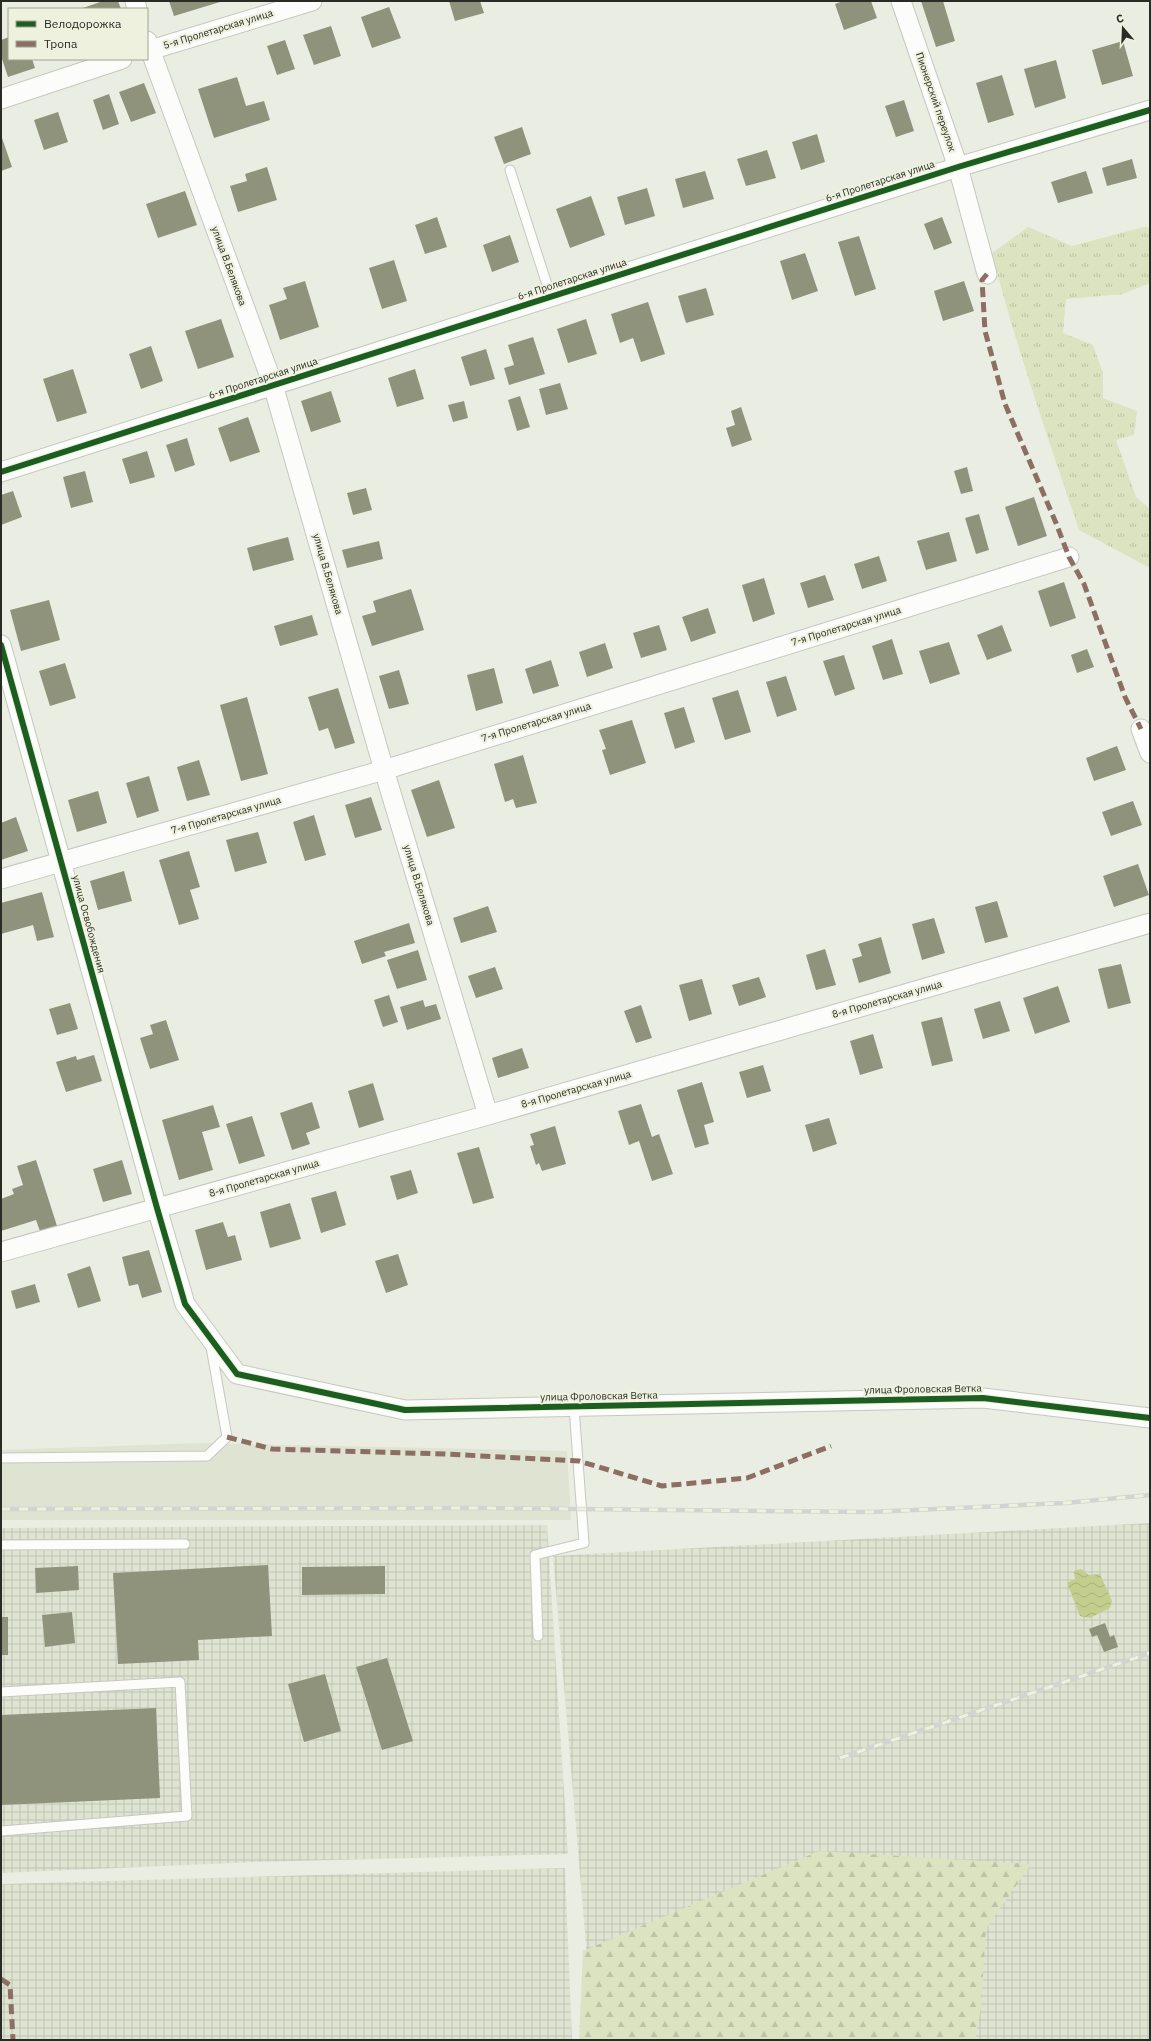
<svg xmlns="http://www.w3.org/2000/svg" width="1151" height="2041" font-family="'IBM Plex Sans',sans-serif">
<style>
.built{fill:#dfe3d1}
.industrial{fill:url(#industrial-grid)}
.grass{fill:url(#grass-tufts)}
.forest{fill:url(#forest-firs)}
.water{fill:url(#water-waves)}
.building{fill:#90937b}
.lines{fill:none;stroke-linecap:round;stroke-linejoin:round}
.service-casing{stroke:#c6c8bf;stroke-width:11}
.minor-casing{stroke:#c6c8bf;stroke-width:21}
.service{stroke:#fcfcfb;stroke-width:9}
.minor{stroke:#fcfcfb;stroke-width:19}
.rail-casing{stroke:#d3d4d1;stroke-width:4.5}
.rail{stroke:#edf1de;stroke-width:3;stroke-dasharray:9;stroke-linecap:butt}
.quiet{stroke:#8d6e63;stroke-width:5;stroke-dasharray:10 5;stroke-linecap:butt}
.cycleway-casing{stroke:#edf1de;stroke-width:8}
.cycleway{stroke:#1b5e20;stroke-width:6}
.labels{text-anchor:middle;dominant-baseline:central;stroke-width:4;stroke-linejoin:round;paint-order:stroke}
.street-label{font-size:10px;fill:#292b24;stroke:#edf1de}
</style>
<defs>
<pattern id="industrial-grid" width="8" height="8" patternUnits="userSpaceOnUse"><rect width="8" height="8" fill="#dfe3d1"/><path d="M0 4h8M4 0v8" fill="none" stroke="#bfc3b3"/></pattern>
<pattern id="grass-tufts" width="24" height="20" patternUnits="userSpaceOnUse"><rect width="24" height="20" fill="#dce3c0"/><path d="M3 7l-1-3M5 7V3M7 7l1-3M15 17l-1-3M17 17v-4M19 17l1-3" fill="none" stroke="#bdc3a5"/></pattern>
<pattern id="forest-firs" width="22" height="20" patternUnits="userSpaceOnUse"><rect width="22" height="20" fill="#dce3c0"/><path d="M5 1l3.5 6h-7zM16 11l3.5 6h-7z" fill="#bdc3a5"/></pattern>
<pattern id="water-waves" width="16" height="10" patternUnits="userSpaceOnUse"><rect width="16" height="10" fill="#c3ce8e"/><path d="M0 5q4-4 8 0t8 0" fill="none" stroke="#a8b17a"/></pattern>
</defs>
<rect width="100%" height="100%" fill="#eaede2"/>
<path class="built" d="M202,1443L567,1451L571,1520H1V1450Z"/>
<path class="industrial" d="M1150,1523V2040H594L553,1556Z
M547,1525L568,1854L256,1862L1,1873V1528Z
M565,1868L572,2040H1V1884Z"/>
<path class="grass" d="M1028,227L1072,246L1144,227H1150V283L1123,294L1066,299L1063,333L1093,345L1103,373V398L1137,411L1134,435L1116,440L1136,497L1150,509V568L1079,530C1048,438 1016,347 992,253Z"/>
<path class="forest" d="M819,1851L1031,1864L986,1929L981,2007L975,2040H579L583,1951Z"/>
<path class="water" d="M1081,1569L1089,1575L1100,1574L1112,1601L1110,1608L1090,1618L1080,1616L1067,1583L1075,1579L1074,1571Z"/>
<path class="building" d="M103,1H118L121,9H80Z
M169,1H220V2L174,16Z
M449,1H480L484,13L455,21Z
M843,1H871L877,18L844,30L835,4Z
M921,1H943L955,41L936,47Z
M389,7L401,38L372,48L361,17Z
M331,26L341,56L314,65L303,35Z
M9,37V59H32L35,68L8,77L1,56V40Z
M285,40L295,69L277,75L267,46Z
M1123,41L1133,76L1102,85L1092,50Z
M1056,60L1066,98L1035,108L1024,69Z
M1002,75L1014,115L988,123L976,83Z
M237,77L246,106L264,101L270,120L214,138L198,89Z
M144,83L156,113L131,122L119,92Z
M109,94L119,124L103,130L93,100Z
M904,100L914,131L896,137L885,106Z
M58,112L68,142L44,150L34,120Z
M522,127L531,154L504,164L494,137Z
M817,134L825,162L801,170L792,142Z
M1,135L12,167L1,171Z
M767,150L776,178L746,186L737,159Z
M1132,159L1137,178L1107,186L1102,168Z
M267,167L277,200L238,212L230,186L247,181L245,174Z
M705,171L714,199L683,208L675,179Z
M1086,171L1093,193L1058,203L1051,182Z
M647,188L655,216L625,225L617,197Z
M185,191L197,225L158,238L146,204Z
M591,196L605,235L570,248L556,209Z
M437,217L447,247L425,254L415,225Z
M942,217L952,243L934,250L924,224Z
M510,235L519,262L492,272L483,245Z
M859,236L876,289L855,296L838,242Z
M805,253L818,291L792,300L780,261Z
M394,260L407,301L382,309L369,268Z
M305,281L319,327L280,340L269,305L287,299L283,288Z
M964,281L974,311L943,321L934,291Z
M706,288L714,315L686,323L678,296Z
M648,302L665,354L641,362L633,338L620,343L611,314Z
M221,319L234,357L198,369L185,331Z
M586,319L597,354L568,363L557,329Z
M533,337L545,374L509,385L504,368L514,365L508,345Z
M151,346L163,381L141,389L129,354Z
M486,349L495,379L470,386L461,357Z
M73,369L87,413L57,422L43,379Z
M415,369L424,399L397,407L388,378Z
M560,383L568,409L546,415L539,389Z
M331,391L341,422L311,432L301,401Z
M520,396L530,427L517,431L508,400Z
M464,401L468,418L453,422L448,405Z
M741,407L752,440L732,447L726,428L735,425L731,411Z
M248,417L260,452L230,462L218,428Z
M187,438L195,465L175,472L166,445Z
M147,451L155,477L130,484L122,459Z
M967,467L973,491L961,494L954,471Z
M85,471L93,502L71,508L63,477Z
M366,488L372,510L353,515L347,493Z
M13,491L22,517L1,525V495Z
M1034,497L1047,536L1018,546L1005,507Z
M979,514L989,550L976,554L965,518Z
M949,532L957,561L926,570L917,541Z
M288,537L294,560L253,571L247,548Z
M379,541L383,559L347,568L342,550Z
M879,556L887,581L862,589L854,564Z
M825,575L834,600L808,608L800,583Z
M764,578L775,614L753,622L742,585Z
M1064,582L1076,618L1050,627L1038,591Z
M411,589L424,630L372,646L362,616L376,612L373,601Z
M49,600L60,640L21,651L10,610Z
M708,608L716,633L691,642L682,617Z
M312,615L318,635L280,646L274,626Z
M659,625L667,650L641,658L633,633Z
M1002,625L1012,651L987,660L977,635Z
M892,639L903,674L883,680L872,646Z
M949,642L960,674L930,684L919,651Z
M605,643L613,668L587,677L579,652Z
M1087,649L1094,667L1077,673L1071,655Z
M844,655L855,689L835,696L823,661Z
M551,660L559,686L533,694L525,669Z
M65,663L76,698L50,706L39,671Z
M494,668L503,703L476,711L467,675Z
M399,670L409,704L389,709L379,676Z
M786,676L797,710L777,717L766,682Z
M338,688L355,743L335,749L328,728L319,731L308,697Z
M738,690L751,732L725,740L712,698Z
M247,697L268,774L241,781L220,705Z
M684,707L695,742L675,749L664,713Z
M632,720L646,763L610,775L602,750L606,749L599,730Z
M1117,746L1126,770L1094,781L1086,758Z
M523,755L537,803L516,808L513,799L505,802L494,764Z
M199,760L210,795L187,801L177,767Z
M149,776L159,811L137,818L126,783Z
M439,780L455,828L427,837L411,790Z
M98,791L107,823L77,832L68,800Z
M371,797L382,830L355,838L345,805Z
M1133,801L1142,825L1111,836L1102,812Z
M314,815L326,855L305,861L293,822Z
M16,817L28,851L1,860V823Z
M258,832L267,863L235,872L226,840Z
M189,851L200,887L190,890L199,919L179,925L159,860Z
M1138,864L1149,895L1114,907L1103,876Z
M124,871L132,901L98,910L90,881Z
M42,892L54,937L37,941L33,925L1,934V903Z
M997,901L1008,937L985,943L975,907Z
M488,906L497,932L461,943L453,918Z
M934,918L945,953L922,960L912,924Z
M409,923L415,943L384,952L386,956L362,964L354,941Z
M881,937L891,973L859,983L852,959L862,956L858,944Z
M825,949L836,985L816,990L806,955Z
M418,950L427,980L397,989L387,960Z
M1121,964L1131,1003L1108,1009L1098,969Z
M495,967L503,989L476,998L468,976Z
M759,977L766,997L739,1006L732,985Z
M702,979L712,1014L689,1021L679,985Z
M1058,986L1070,1022L1035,1034L1023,998Z
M389,995L398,1022L383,1027L374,1000Z
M423,1000L425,1007L436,1004L441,1019L407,1030L400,1007Z
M1000,1001L1010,1031L983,1039L974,1009Z
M70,1003L78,1029L57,1035L49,1009Z
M641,1005L652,1038L636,1043L624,1011Z
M942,1017L953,1061L932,1066L921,1022Z
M166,1020L179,1060L150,1069L140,1038L153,1034L150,1025Z
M873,1034L883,1068L860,1075L850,1041Z
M522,1048L529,1068L498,1078L492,1058Z
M94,1055L102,1081L66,1092L56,1062L76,1056L77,1060Z
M763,1065L771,1091L747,1098L739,1072Z
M702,1082L714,1122L704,1125L709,1144L695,1148L677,1090Z
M373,1083L384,1120L359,1128L348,1091Z
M312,1102L320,1128L306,1133L310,1144L292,1150L280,1113Z
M641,1104L652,1137L659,1134L673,1174L652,1181L639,1141L629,1145L618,1111Z
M213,1105L220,1127L202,1132L213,1170L179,1180L162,1120Z
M252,1116L265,1156L239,1164L226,1124Z
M829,1118L837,1144L813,1152L805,1125Z
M555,1126L566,1164L542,1171L539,1163L536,1165L530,1146L534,1145L530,1134Z
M479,1147L494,1198L473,1204L457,1153Z
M36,1160L58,1229L41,1234L36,1220L1,1231V1199L14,1194L12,1189L23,1185L17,1166Z
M122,1160L132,1194L103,1202L93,1169Z
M411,1170L418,1193L397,1200L390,1176Z
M336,1191L346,1225L321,1233L311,1198Z
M290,1203L301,1239L270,1248L260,1212Z
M223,1222L228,1237L235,1235L242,1260L206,1270L195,1230Z
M149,1250L162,1292L142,1298L138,1284L129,1286L122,1257Z
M398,1254L408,1285L386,1293L375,1261Z
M90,1266L101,1301L78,1308L67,1274Z
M35,1284L40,1302L16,1309L11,1291Z
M268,1565L272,1636L198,1640L199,1660L118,1664L113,1573Z
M78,1566L79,1590L36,1593L35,1568Z
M385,1566V1594L302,1595V1567Z
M72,1612L75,1643L45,1647L42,1615Z
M1,1617H8V1655H1Z
M1105,1623L1110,1637L1114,1635L1118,1647L1104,1652L1097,1635L1092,1637L1089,1629Z
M387,1658L413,1741L382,1750L356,1667Z
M325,1674L341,1731L304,1742L288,1684Z
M156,1708L160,1798L1,1805V1715Z"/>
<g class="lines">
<g class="service-casing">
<path id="service" d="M510,170L551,297
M1,1458L207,1456L227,1437L211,1347
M1,1545L185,1544
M538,1636L535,1555L584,1543L574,1407
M1,1692L180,1682L187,1816L1,1831"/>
</g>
<g class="minor-casing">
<path id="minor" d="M135,1L137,9
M901,1L958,167L987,274
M147,41L273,385L384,770L488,1115
M147,51L312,1
M1,99L122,59
M1,472L958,167L1150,110
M1,645L157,1208L185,1304L237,1374L405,1410L983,1398L1150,1418
M1141,729L1150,753
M1,879L384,770L1069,557
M1,1252L488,1115L1150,923"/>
</g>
<use href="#service" class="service"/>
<use href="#minor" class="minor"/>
<g class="rail-casing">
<path id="rail" d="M1,1509L481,1508L870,1512L1065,1503L1150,1495
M840,1758L1150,1653"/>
</g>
<use href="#rail" class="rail"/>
<path class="quiet" d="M987,274L982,280L985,331L1005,404L1056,523L1069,557L1084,584L1125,697L1141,729
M227,1437L272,1449L444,1454L579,1461L662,1486L747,1478L831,1446
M1,1979L10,1985L13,2040"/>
<g class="cycleway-casing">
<path id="cycleway" d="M1,472L958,167L1150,110
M1,645L157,1208L185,1304L237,1374L405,1410L983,1398L1150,1418"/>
</g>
<use href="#cycleway" class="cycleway"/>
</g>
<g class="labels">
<g class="street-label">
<text transform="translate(218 29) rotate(-17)">5-я Пролетарская улица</text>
<text transform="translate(936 102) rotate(71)">Пионерский переулок</text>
<text transform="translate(880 181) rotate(-18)">6-я Пролетарская улица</text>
<text transform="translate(229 266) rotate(70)">улица В.Белякова</text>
<text transform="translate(572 279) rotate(-18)">6-я Пролетарская улица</text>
<text transform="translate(263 378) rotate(-18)">6-я Пролетарская улица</text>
<text transform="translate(328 574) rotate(74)">улица В.Белякова</text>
<text transform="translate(846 626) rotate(-17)">7-я Пролетарская улица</text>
<text transform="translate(536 722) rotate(-17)">7-я Пролетарская улица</text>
<text transform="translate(226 815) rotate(-16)">7-я Пролетарская улица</text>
<text transform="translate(419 885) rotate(73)">улица В.Белякова</text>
<text transform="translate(89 924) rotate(75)">улица Освобождения</text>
<text transform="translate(887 999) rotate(-16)">8-я Пролетарская улица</text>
<text transform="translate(576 1089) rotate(-16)">8-я Пролетарская улица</text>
<text transform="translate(264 1178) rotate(-16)">8-я Пролетарская улица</text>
<text transform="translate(923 1389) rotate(-1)">улица Фроловская Ветка</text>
<text transform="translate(599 1396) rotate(-1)">улица Фроловская Ветка</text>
</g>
</g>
<rect width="1151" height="2041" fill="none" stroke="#292b24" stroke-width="4"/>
<rect x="8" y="8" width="140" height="52" fill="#edf1de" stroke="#9fa294"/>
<rect x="16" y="21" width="20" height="6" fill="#1b5e20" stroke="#9fa294"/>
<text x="44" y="28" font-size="12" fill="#292b24">Велодорожка</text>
<rect x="16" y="41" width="20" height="6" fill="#8d6e63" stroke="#9fa294"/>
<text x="44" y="48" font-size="12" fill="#292b24">Тропа</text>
<g transform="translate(1123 28) rotate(341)" stroke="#edf1de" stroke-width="3" paint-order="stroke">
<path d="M0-3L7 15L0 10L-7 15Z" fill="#292b24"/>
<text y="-6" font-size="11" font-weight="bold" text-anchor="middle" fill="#292b24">С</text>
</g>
</svg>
